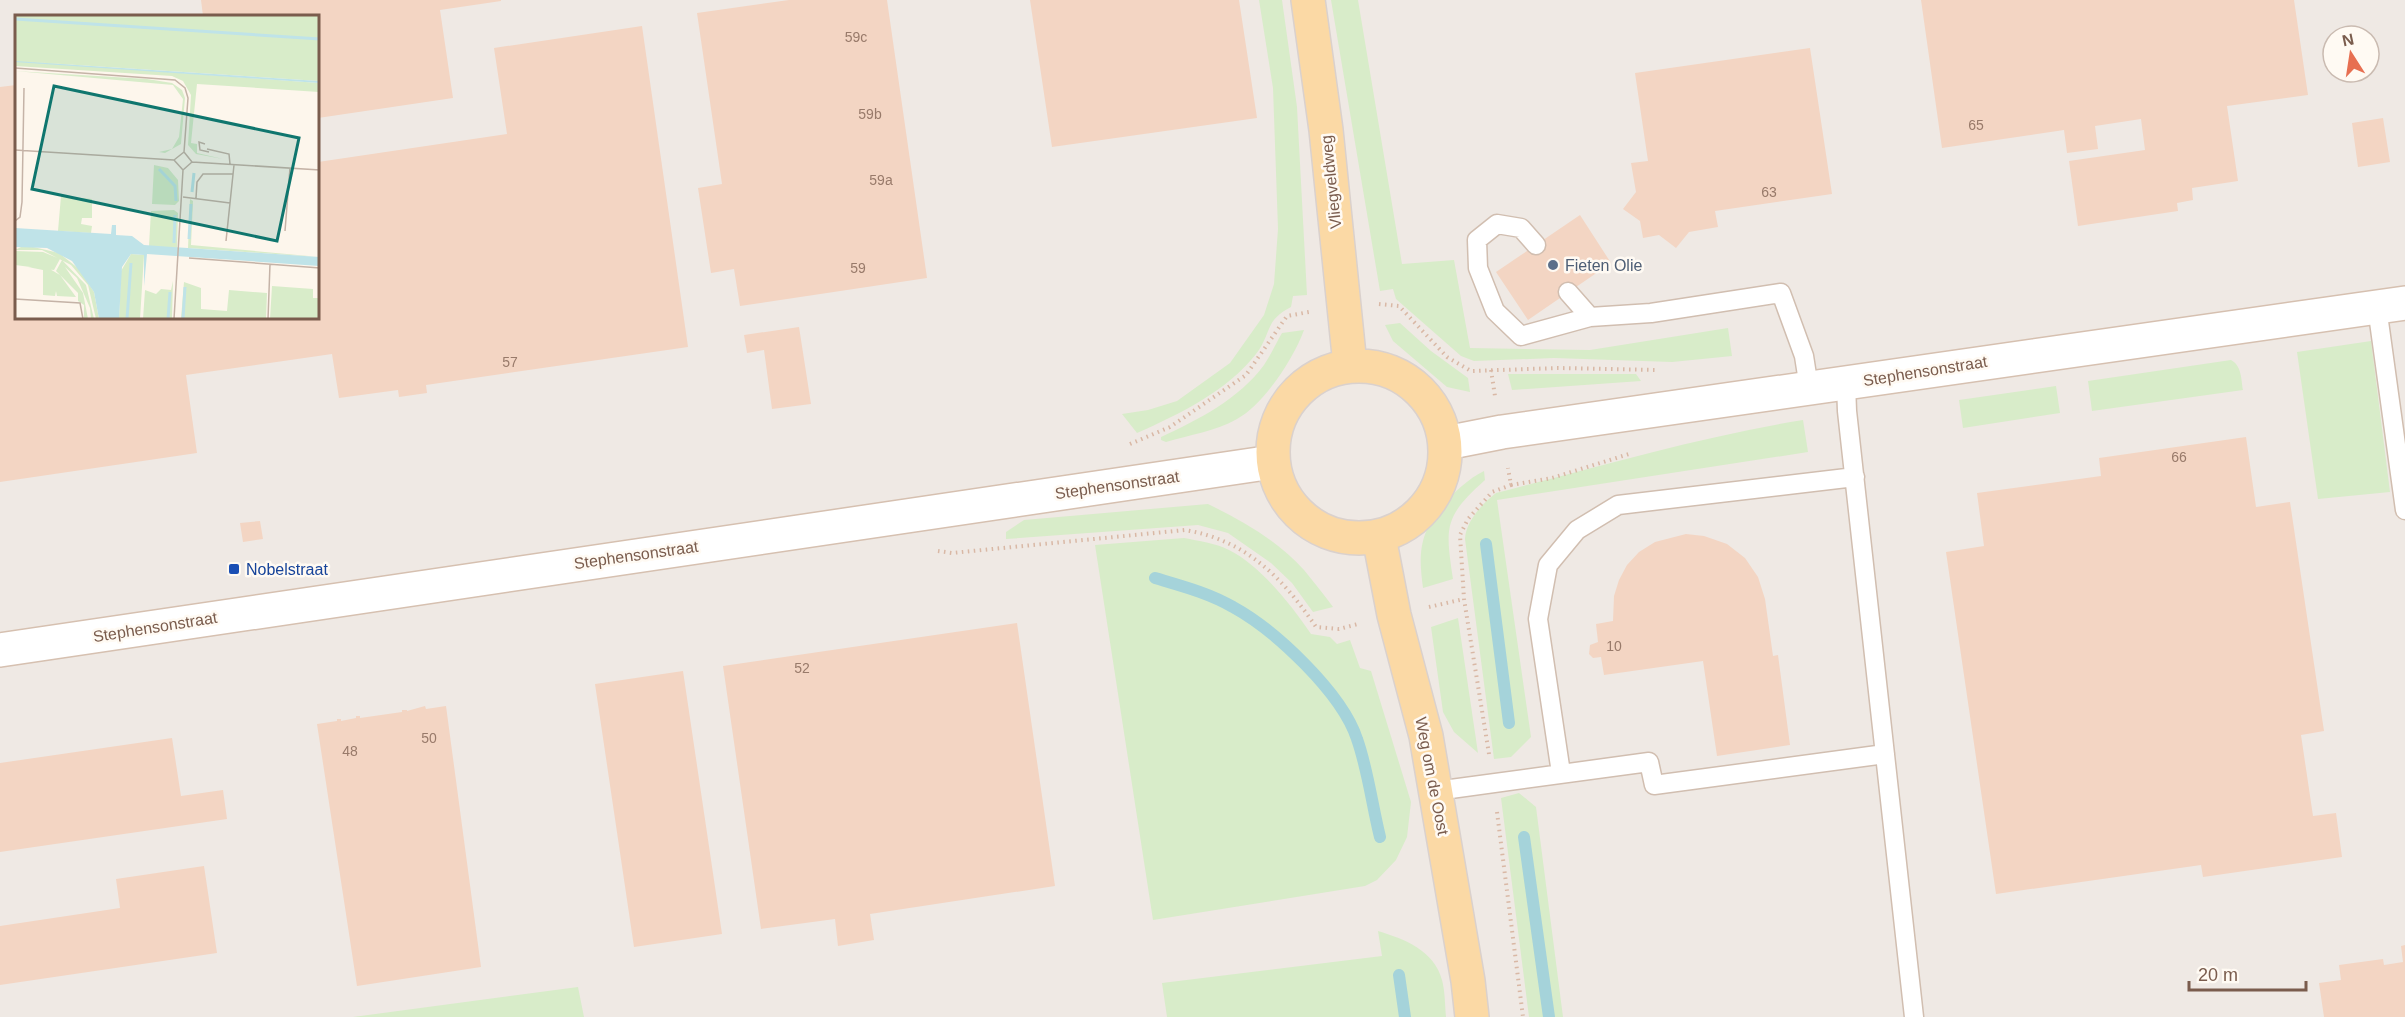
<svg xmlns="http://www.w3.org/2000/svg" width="2405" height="1017" font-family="Arial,sans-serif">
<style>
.industrial{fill:#efe9e4;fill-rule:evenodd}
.green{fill:#d8ecc9}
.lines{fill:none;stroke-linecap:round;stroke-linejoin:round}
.stream{stroke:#a5d3da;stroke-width:12}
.building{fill:#f3d5c3}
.lane-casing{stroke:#d1beb0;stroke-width:21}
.secondary-casing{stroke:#d6c0b0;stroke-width:36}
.primary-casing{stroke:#dad1cd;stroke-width:36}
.path{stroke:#d9b8a5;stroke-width:4;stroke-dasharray:1.5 4.5;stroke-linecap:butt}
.lane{stroke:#fff;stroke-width:18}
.secondary{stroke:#fff;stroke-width:33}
.primary{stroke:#fbd9a5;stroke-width:33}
.service-dot{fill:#5c6f8a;stroke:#fffaf3;stroke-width:2}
.transit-dot{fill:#1a4fb4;stroke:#fffaf3;stroke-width:2}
.labels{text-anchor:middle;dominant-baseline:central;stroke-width:5;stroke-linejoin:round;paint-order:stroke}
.number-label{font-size:14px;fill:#987a6a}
.street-label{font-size:16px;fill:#7a5c4d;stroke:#fffaf3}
.service-label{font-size:16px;fill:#4e5e75;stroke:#fffaf3;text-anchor:start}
.transit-label{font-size:16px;fill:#164399;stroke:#fffaf3;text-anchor:start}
.inset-river{fill:none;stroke:#bfe3e8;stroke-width:3}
.inset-road{fill:none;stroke:#c5b3a7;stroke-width:1.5}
.view{fill:#0f766e;fill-opacity:0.15;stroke:#0f766e;stroke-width:3}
.inset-edge{fill:none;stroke:#7a5c4d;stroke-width:3}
</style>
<rect width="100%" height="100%" fill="#fdf6ec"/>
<path class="industrial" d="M0,0H2405V1017H0ZM16,16H318V318H16ZM2333,36H2369V72H2333Z"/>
<path class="green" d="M1259,0H1282L1297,107L1307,295L1293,296L1291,307C1264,321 1272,333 1256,354C1227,391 1180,414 1137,433L1122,414L1148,410L1177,401L1230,363L1264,315L1274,284L1278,229L1273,88Z
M1331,0H1358L1402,264L1454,260L1470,348L1590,350L1728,328L1732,356L1672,362L1554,358L1474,361L1461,356L1396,299L1393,289L1380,291Z
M1400,323L1431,351L1468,378L1470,392L1447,387L1393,341L1385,325Z
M1304,330C1294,358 1264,404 1237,419C1216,431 1189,435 1166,442L1161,440V437C1198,420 1239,399 1264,365C1271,355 1276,343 1282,333Z
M2371,341L2390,492L2318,499L2297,352Z
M2231,360C2242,366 2241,379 2243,390L2092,411L2088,381Z
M1508,374H1636L1641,381L1512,390Z
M2056,386L2060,413L1963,428L1959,400Z
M1803,420L1808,452L1497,500L1531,737L1511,757L1494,759L1465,539C1466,521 1482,504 1496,493C1598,467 1699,437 1803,420Z
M1484,471L1485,480C1444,517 1445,526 1453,579L1423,588C1421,572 1419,556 1423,541C1429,515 1461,482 1484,471Z
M1208,504C1243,521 1278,541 1304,570C1314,582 1324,595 1333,607L1313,612L1292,583L1271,563L1228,533L1198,525L1006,539V532L1024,520Z
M1184,538C1199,541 1215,543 1229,550C1260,565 1292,606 1311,634L1330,637L1337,644L1350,640L1360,668L1371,671L1411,802L1407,837L1396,860L1377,880L1365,886L1153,920L1095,545Z
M1458,618L1478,753L1454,732L1443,712L1431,627Z
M1519,793L1536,807L1563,1017H1529L1501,798Z
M1378,931C1404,939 1434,950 1442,980C1445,991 1445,1005 1446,1017H1167L1162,983L1382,956Z
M578,987L584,1017H353Z"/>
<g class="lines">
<path class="stream" d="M1486,544L1509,723
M1155,578C1182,586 1209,593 1233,607C1275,630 1342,693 1357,739C1368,770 1372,805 1380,837
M1524,837L1549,1017
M1399,975L1405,1017"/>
</g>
<path class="building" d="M201,0H501V1L440,10L453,98L318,118V16H203Z
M789,0H887L927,278L740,306L734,269L711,273L698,188L722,184L697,13Z
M1030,0H1239L1257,118L1052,147Z
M1921,0H2294L2308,95L2227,106L2238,181L2192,188L2193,200L2177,203L2178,211L2078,226L2069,161L2145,150L2141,119L2095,126L2098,149L2067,153L2064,130L1942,148Z
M642,26L688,347L426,385L427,393L399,397L398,390L339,398L332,354L186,375L197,453L0,482V87L16,85V318H318V162L507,134L494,48Z
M1810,48L1832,194L1715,211L1718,227L1689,232L1676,248L1659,235L1643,238L1640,221L1623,209L1636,192L1631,163L1648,161L1635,73Z
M2383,118L2390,162L2358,167L2352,123Z
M1580,215L1611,263L1528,320L1496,272Z
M799,327L811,404L772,409L764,350L747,353L744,335Z
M2246,437L2256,507L2290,502L2324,731L2301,735L2313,816L2336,813L2342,857L2203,877L2201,865L1996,894L1946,552L1984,546L1977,493L2101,476L2099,458Z
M260,521L263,539L243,542L240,523Z
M1686,534L1704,536L1727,544L1745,558L1758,577L1765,599L1773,656L1778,655L1790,745L1717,756L1703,661L1604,675L1601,657L1593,658L1589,654L1590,645L1598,642L1596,624L1613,621L1614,596L1619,580L1627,565L1639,552L1655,542Z
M1017,623L1055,886L870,914L874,940L838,946L835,919L761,929L723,666Z
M683,671L722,934L634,947L595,684Z
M425,706L426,709L446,706L481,967L357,986L317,724L337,721V719H341V721L356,718V716H360V718L402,712V710H407V711Z
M172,738L181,796L223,790L227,819L0,852V763Z
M204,866L217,953L0,985V926L120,908L116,879Z
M2405,945V1017H2324L2319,983L2341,980L2339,965L2383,959L2384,965L2403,962L2401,946Z"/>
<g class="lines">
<g class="lane-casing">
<path id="lane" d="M1536,245L1521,228L1497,224L1477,240L1478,268L1495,311L1521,336L1590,317
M1568,292L1590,317L1651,313L1781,293L1804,356L1809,388
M2377,307L2405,510
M1846,384L1847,411L1914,1017
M1561,773L1538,619L1548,565L1577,530L1618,505L1855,477
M1436,791L1649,762L1654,785L1885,754"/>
</g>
<g class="secondary-casing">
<path id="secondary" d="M1446,443L1502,432L2405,303
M0,650L1272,462"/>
</g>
<g class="primary-casing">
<path id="primary" d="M1308,0L1326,130L1350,365
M1273 452a86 86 0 1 1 172 0a86 86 0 1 1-172 0Z
M1379,537L1394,615L1426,736L1468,981L1472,1017"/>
</g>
<path class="path" d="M1379,304L1399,306L1447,357L1471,371L1558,368L1657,370
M1491,370L1495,396
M1130,444L1170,427L1246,375L1287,316L1309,312
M1511,485L1552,478L1629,454
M938,551L952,553L1185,530C1246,540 1283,578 1316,627L1339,629L1358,624
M1429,607L1464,599
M1489,754L1464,599L1460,535L1468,519L1492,492L1511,485L1508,468
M1497,812L1523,1017"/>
<use href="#lane" class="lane"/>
<use href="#secondary" class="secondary"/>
<use href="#primary" class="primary"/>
</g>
<circle class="service-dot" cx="1553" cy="265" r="6"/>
<rect class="transit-dot" x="228" y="563" width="12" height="12" rx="3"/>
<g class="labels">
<g class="number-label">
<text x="856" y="37">59c</text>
<text x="870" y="114">59b</text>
<text x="1976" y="125">65</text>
<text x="881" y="180">59a</text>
<text x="1769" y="192">63</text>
<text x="858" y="268">59</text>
<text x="510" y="362">57</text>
<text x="2179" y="457">66</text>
<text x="1614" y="646">10</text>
<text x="802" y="668">52</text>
<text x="429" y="738">50</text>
<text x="350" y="751">48</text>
</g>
<g class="street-label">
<text transform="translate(1331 182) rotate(-96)">Vliegveldweg</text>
<text transform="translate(1925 371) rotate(-9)">Stephensonstraat</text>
<text transform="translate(1117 485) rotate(-8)">Stephensonstraat</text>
<text transform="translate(636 555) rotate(-8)">Stephensonstraat</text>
<text transform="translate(155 627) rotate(-9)">Stephensonstraat</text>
<text transform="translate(1432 776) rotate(79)">Weg om de Oost</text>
</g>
<g class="service-label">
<text x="1565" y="265">Fieten Olie</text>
</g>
<g class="transit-label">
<text x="246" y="569">Nobelstraat</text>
</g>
</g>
<g transform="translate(15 15)">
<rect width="304" height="304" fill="#fdf6ec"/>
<path d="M0,0H304V66L16,47L304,68V77L182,69L176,128L182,129V138L208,144L181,139L173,130L176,80L168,66L157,61L0,51ZM0,56L132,64L157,68L167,75L170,83L166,129L150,138L144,137L157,134L164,122L168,84L158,70ZM139,150L153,153L163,165L164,186L160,190L137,189ZM46,181L77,184V203H67L66,209L77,211L76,218L43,216ZM175,184L178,186L176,230L304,242L173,233ZM159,195L163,198L162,234L134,231L136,196ZM10,230L44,238L64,254L79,277L84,304H81L73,270L56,250L27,235H0ZM0,236L28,237L45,244L39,255L0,250ZM116,239L129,240L125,304H104L106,256ZM47,245L71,270L79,304H76L75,293L62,263L50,252L68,278L73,304H69V290L63,286V278L41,256ZM13,252L33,253L45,260L61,282L42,281L41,276L40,281L28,280V255ZM158,266L157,304H128L130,275L141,279L146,274L156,275ZM169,267L186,273V294L212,296L214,275L252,278L251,304H166ZM257,271L298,274V283H304V304H255Z" fill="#d8ecc9"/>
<path d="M0,46L304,66V68L0,47ZM97,210H101V220L117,221L129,230L304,242V251L132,239L129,271V240L116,239L107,252L104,304H84L79,277L57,246L32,233L0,232V213L96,219Z" fill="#bfe3e8"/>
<path class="inset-river" d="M0,4L305,24M144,154L160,171L161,186M177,177L179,158M174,224L176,189M159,228L160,200M112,304L116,248M153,304L155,277M168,304L170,272"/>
<path class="inset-road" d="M0,53L160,65L170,73L173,83L169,137M190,129L184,127L185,135L194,137M192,134L214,139L215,149M0,135L159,145M177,147L305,155M168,155L159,145L169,137M168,155L177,147L169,137M168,182L215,188M181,183L182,167L188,159H218M0,206L5,202L7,187L9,73M270,216L275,153M211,226L219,150M174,243L305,253M0,284L65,288L68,304M159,304L168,155M253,304L255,249"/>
<path class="view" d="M39,71L284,123L262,226L17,174Z"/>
<rect width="304" height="304" class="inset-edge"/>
</g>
<g transform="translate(2351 54) rotate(348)"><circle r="28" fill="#fffaf3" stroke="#cabbb1" stroke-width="1.5"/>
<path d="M0-4.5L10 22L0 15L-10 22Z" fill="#e76f51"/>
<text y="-9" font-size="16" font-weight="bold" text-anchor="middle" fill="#7a5c4d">N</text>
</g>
<path d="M2189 981v9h117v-9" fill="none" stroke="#7a5c4d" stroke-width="3"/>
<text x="2198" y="981" font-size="18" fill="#7a5c4d" stroke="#fffaf3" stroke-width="4.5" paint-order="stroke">20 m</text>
</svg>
